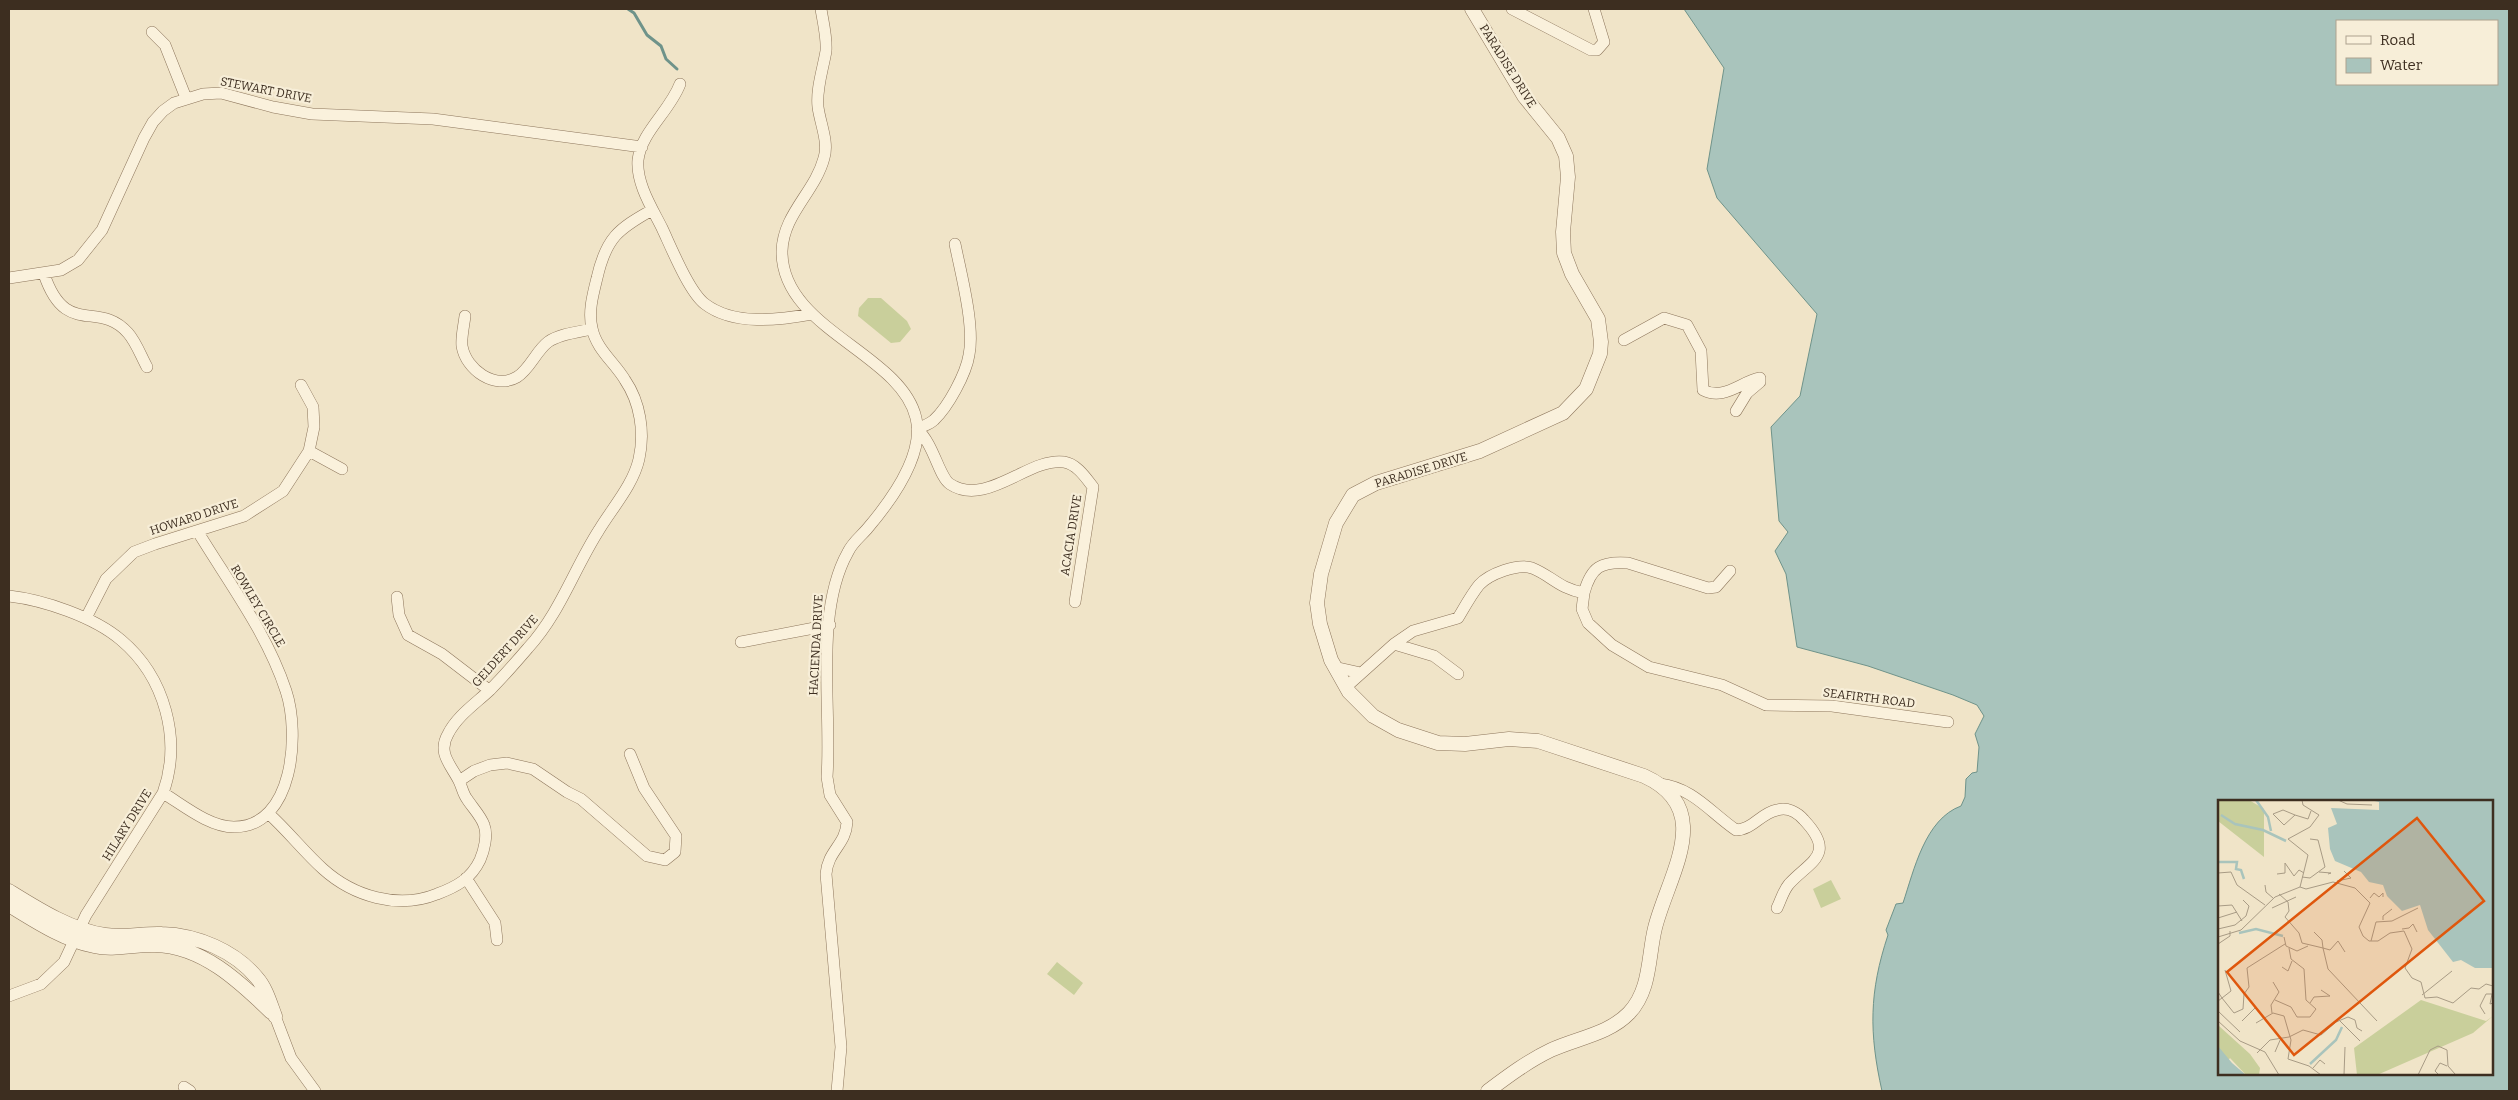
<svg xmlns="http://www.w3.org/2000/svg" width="2518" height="1100" font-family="Bitter,serif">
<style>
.green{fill:#c9cf9b}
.water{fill:#a9c4bc;stroke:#6f938a;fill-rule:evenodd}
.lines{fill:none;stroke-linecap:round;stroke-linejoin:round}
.stream{stroke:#6f938a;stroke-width:3}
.minor-casing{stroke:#8d765c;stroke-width:12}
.tertiary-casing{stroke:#8d765c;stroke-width:15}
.minor{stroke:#faf1dc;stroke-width:11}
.tertiary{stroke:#faf1dc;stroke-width:14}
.labels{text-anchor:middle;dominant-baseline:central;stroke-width:4.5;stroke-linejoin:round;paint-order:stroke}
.street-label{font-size:12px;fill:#3d2e20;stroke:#f7eed8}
.inset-river{fill:none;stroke:#a9c4bc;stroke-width:2.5}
.inset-road{fill:none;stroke:#a89b85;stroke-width:1}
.view{fill:#df570d;fill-opacity:0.15;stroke:#df570d;stroke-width:2.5}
.inset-edge{fill:none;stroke:#3d2e20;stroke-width:2.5}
</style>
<rect width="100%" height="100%" fill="#f0e4c8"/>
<path class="green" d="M868,298H881L907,321L911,329L900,342L891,343L858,316L859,308Z
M1831,880L1841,899L1821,908L1813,889Z
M1057,962L1083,983L1074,995L1047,974Z"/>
<path class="water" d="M1684,9H2509V1091H1882C1869,1033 1869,992 1888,935L1886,930L1896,904L1903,903C1914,870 1925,819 1961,806L1965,797L1966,779L1972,773L1977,772L1979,747L1975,734L1984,716L1977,705L1953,695L1868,666L1797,647L1786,574L1775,551L1788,532L1779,521L1771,427L1800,396L1817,314L1717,198L1707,169L1724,68ZM2497,21V84H2337V21ZM2492,801V1074H2219V801Z"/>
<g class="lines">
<path class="stream" d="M628,9L634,13L647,35L661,46L666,59L677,69"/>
<g class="minor-casing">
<path id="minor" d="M821,9C823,22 827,37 826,51C823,69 816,89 818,107C820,123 829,142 824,158C815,192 783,214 782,251C781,329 901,353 916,418C925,455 890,502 867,529C861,536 852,543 848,552C814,612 832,709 827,777L830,795L847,822C846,845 828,850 826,874L841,1047L837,1091
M1512,9L1591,50H1597L1604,42L1594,9
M152,32L165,45L186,98
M680,84C670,111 641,132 638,160C636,183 652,208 662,228C671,247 689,292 705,304C734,326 779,320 812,314
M955,244C961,274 975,326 969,355C966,374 948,407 934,420C930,424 923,426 917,429C934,444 939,477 950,484C986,508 1029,457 1064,462C1077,464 1086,478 1093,487L1075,602
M44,274C66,339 98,299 128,333C136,342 141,356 147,367
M9,278L61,270L78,260L102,230L144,138L153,122L163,111L174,103L203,94L221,93L273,107L312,114L433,119L642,147
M465,316C464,325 461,337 462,346C466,370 495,390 517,377C530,369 536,351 548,342C559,334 578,332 592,329
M1624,340L1664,318L1687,325L1701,351L1703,390C1724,401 1740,382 1760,378V382L1747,393L1736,411
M309,451L342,469
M1584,593C1591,567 1601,561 1628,563L1708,588L1716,587L1730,571
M9,596C44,600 94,617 121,640C165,677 182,740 163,793L86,915L64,962L41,984L9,996
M397,597L399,615L408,635L442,654L489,690
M86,618L106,579L134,552L155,544L244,516L283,491L309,451L314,427L313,407L301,385
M741,642L830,625
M1394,644L1434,656L1458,674
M1334,667L1361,673
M1346,687L1394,644L1413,631L1458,618C1464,608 1471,595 1479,585C1489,574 1518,563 1532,568C1552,576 1558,588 1584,593L1582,609L1588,623L1612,645L1649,667L1722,685L1766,705L1832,706L1948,722
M459,781L474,771L490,765L507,763L533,769L567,792L581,799L647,856L665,860L675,852L676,836L644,788L630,754
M1660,784C1693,788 1710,812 1736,830C1752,830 1761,813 1777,810C1787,807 1797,812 1804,820C1837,855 1810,861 1789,884C1783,891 1781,900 1777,908
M163,793C183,805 209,827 234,827C294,827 300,733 286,691C267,633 229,583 198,532
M269,814C288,831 304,852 323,869C353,896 398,910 437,894C456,887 471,879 480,860C484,851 488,835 484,825C481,816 472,807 467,799C463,794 462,787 459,781C451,765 437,753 448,734C457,716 475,704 490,690C503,677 516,662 528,648C560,613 574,569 599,530C613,507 633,485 639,459C645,432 640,402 625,380C615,363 596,349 592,328C588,312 593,294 597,278C606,238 618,229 652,210
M466,878L495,923L497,940
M275,1016L291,1058L315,1091
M184,1087L190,1091"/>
</g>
<g class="tertiary-casing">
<path id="tertiary" d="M1472,9L1524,96L1558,138L1566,156L1568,177L1563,232L1564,253L1572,274L1598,319L1601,342L1600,354L1586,389L1563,413L1480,451L1376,483L1353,495L1336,523L1321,574L1317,603L1320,624L1331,660L1349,692L1373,716L1398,730L1438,743L1465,744L1509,739L1538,741L1644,776C1717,809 1668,875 1655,928C1648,956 1651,990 1629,1013C1609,1034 1577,1038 1551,1050C1528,1061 1508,1076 1488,1091
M9,891C38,909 71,930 105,935C125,938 143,933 162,934C197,935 235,951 257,978C266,988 270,1003 275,1016
M9,905C35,921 64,940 94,946C114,951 135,944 155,945C202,946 239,981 271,1012"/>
</g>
<use href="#minor" class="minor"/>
<use href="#tertiary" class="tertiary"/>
</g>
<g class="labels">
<g class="street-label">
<text transform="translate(1508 66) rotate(58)">PARADISE DRIVE</text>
<text transform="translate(266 90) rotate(11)">STEWART DRIVE</text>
<text transform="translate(1421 470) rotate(-17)">PARADISE DRIVE</text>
<text transform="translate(194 517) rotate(-18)">HOWARD DRIVE</text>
<text transform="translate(1071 535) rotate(-81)">ACACIA DRIVE</text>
<text transform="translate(258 606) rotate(59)">ROWLEY CIRCLE</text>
<text transform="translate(816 645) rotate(-87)">HACIENDA DRIVE</text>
<text transform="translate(505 651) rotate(-48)">GELDERT DRIVE</text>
<text transform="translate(1869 698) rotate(7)">SEAFIRTH ROAD</text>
<text transform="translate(127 825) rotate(-58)">HILARY DRIVE</text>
</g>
</g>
<g transform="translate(2218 800)">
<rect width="275" height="275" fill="#f0e4c8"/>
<path d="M0,0H31L46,9V57L0,21ZM203,200L268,221L275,216L255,233L159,275H139L136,248ZM1,226L32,254L42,268L41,275H28L12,258L0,275Z" fill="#c9cf9b"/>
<path d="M152,0H275V168H257L243,160L235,162L210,130L202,105L184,111L169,96L165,85L151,82L143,72L117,61L112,49L110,28L119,24L113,8L161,10V2ZM0,246L14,263L28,275H0Z" fill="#a9c4bc"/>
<path class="inset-river" d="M38,0L50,17L53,31M3,15L17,24L45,30L68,41M0,62H19L18,69L23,70L26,79M21,133L38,129L65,136M92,264L118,240L124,227"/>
<path class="inset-road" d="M120,0L129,4L154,5M65,10L77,15L66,25L55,14ZM77,15L90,19L93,11M101,72L113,73L110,74M0,73L13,72L19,85L47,105M59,74L67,73V63L76,76L81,70L86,73M84,77L92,78L107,67L100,40L92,39M119,81L133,78L126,71M47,85L48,92L55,98M82,87L88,89L115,82L137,88L152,103L141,127L145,136L151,141H160L172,133L186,131L194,149L187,168L194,178L203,182L207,198L219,197L235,203L253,188L261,189L268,184L275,186M82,87L90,55L70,39L92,27L101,15L85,5L84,0M61,94L70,102L71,111L67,117L81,133L84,143L105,148L110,169L159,221M152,98L156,93L161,97L165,93V97M0,106L14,105L24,121M54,108L78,97M0,118L19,112M165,120V116L174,109M0,129L17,125L28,116L31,106L25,100M184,129L191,128L195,124L199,132M96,132L104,140L105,148L112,150L120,141L127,152M0,137L23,130L57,97L82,87M66,137L68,146L79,151L90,146M153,141L158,122L174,121L200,108M0,144L12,136V131M71,148L73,159L86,169L88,200L98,209L92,217H79M64,167L70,171L74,161M0,192L4,198L13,191L7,170M204,195L234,171M57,200L73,207L79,217M0,201L4,198L16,213L25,209L26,194L31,187L29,168L67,144M92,203L96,197L112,196L103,190M0,211L22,232M54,213L53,205L61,192L55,182M267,214L262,206L268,194H274L272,204L275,203M0,221L22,241L47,252L61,275M24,221L38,207M122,221L142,241M38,223L55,213L66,216L73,240L70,259L91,266L103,275M57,252L63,238M39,253L52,240L71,237L85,230L103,235L118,222L130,217L137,220L139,228L144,231M95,268L102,260L107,264M126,275L127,247M200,275L212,250L220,246L229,250L230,266L237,274M221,275L217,271L222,263L229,266"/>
<path class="view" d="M199,18L266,101L76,255L9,172Z"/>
<rect width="275" height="275" class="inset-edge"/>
</g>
<rect width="2518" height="1100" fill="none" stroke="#3d2e20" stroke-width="20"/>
<rect x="2336" y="20" width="162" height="65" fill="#f7eed8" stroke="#ada18e"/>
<rect x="2346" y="36" width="25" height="8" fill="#faf1dc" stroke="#ada18e"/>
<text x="2380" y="45" font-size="15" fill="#3d2e20">Road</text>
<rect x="2346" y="58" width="25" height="15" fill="#a9c4bc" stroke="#ada18e"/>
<text x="2380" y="70" font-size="15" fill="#3d2e20">Water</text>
</svg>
